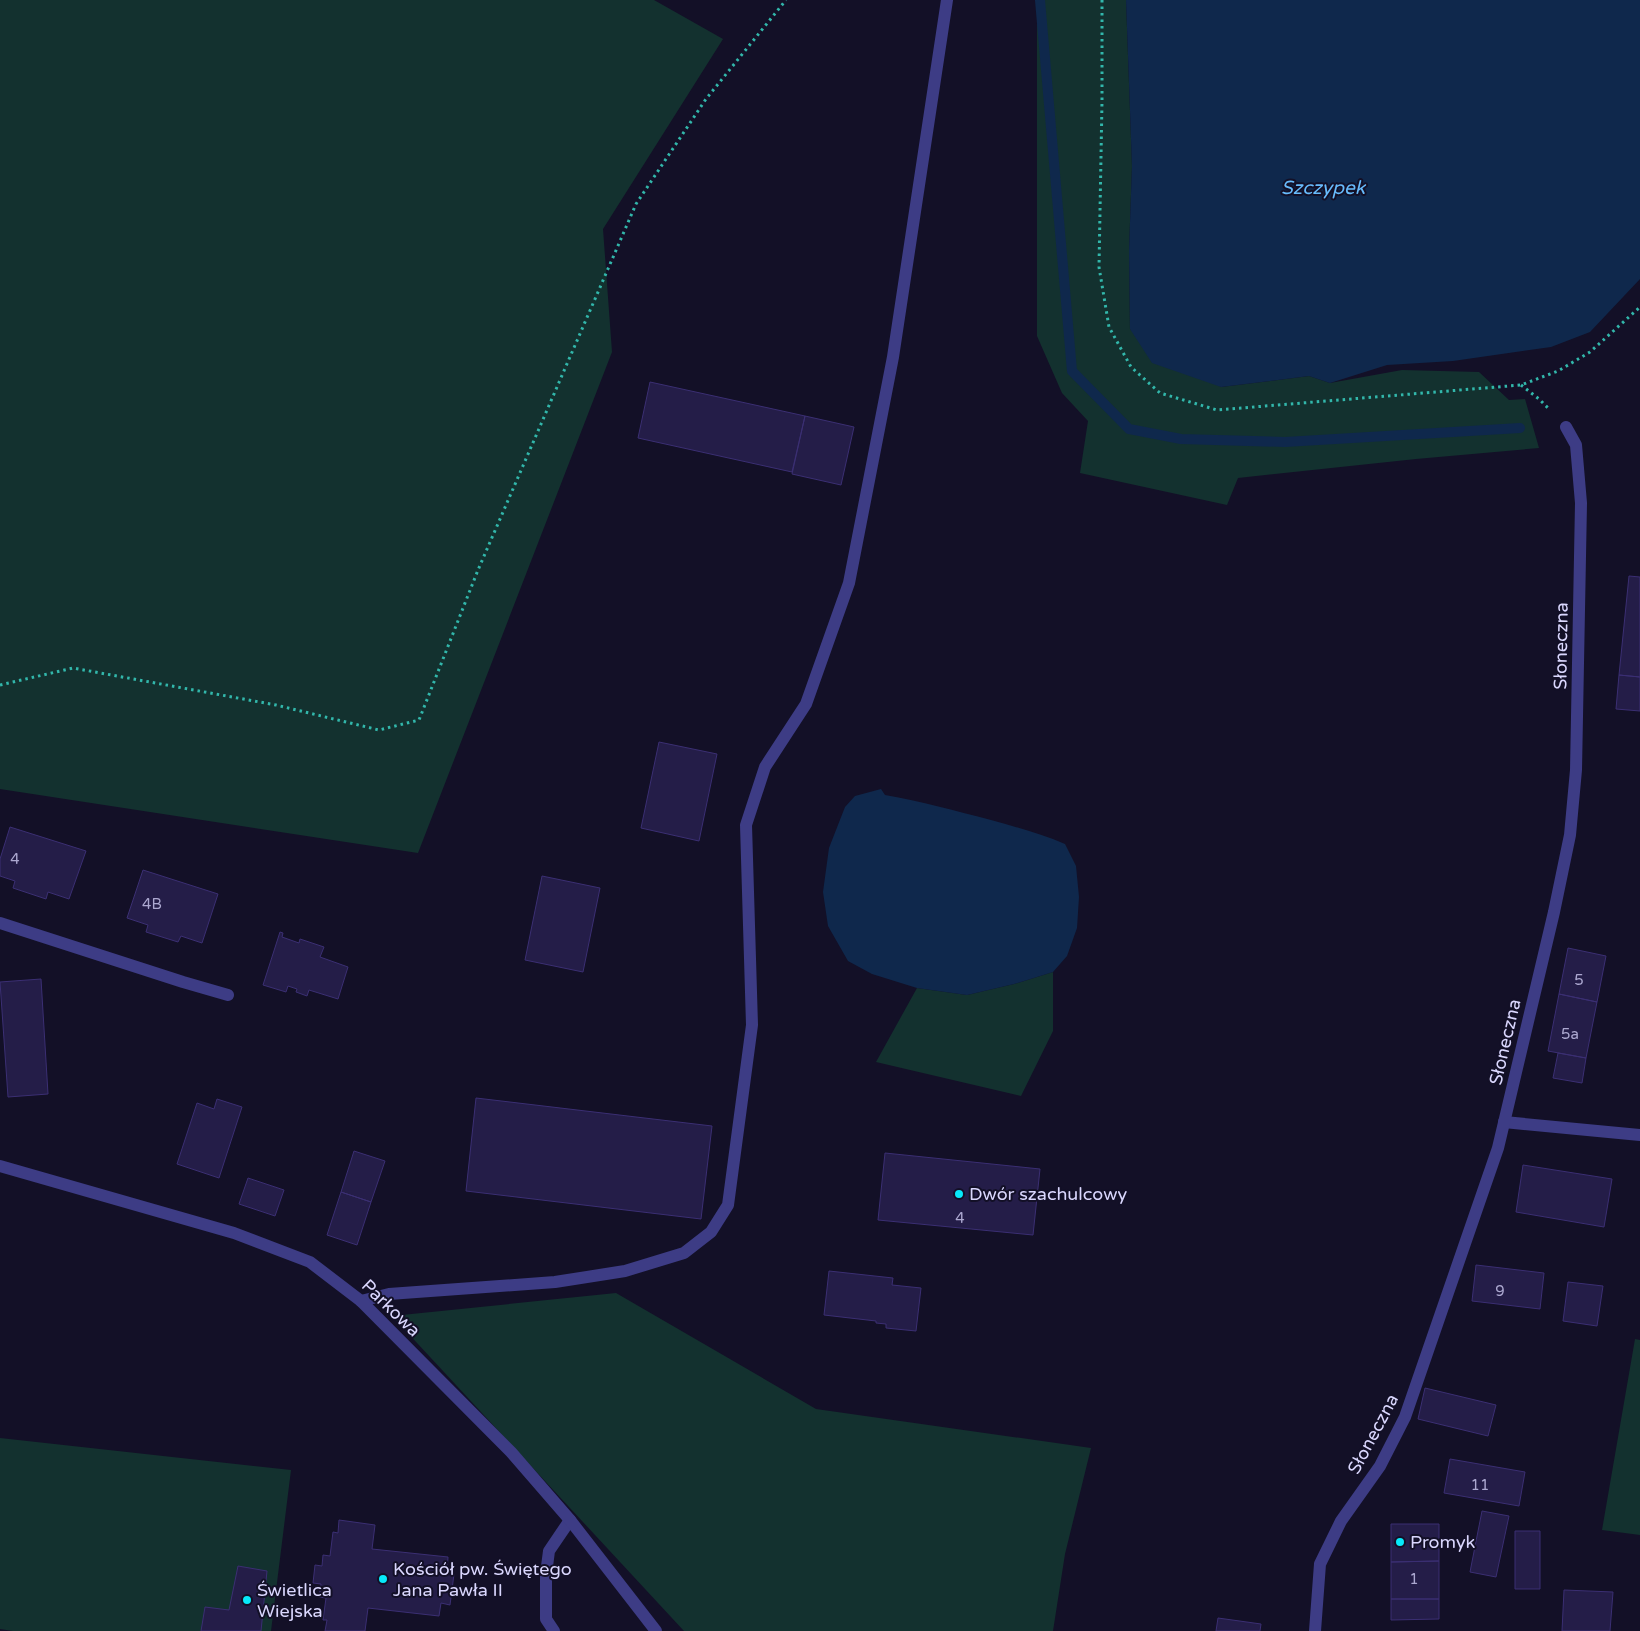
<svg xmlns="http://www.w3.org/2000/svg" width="1640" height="1631" font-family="'Varela Round',sans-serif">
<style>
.green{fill:#13312f}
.water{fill:#0f284c}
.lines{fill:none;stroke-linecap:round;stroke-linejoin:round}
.stream{stroke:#0f284c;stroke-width:10}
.building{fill:#241d48;stroke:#3b2f73}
.path{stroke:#32b7ab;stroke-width:3;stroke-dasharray:2.5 4;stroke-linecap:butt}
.lane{stroke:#3d3c85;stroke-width:12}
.street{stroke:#3d3c85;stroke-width:12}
.poi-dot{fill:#07e9fa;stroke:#131027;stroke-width:2}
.labels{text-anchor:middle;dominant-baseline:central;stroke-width:4;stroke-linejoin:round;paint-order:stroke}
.number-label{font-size:15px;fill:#aca8d0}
.street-label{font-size:18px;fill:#dad7fe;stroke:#131027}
.poi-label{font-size:18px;fill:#dad7fe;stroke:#131027;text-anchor:start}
.water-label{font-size:19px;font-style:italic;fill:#67bbfc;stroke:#131027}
</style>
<rect width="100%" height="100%" fill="#131027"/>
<path class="green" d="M0,0H654L723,39L603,229L612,352L418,853L0,789Z
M1037,0H1126L1132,166L1129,251L1130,329L1221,387L1309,376L1330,383L1402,370L1479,372L1509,400L1525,399L1539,448L1416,459L1238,478L1227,505L1080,473L1088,421L1062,393L1037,336Z
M1053,972V1031L1021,1096L876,1062L917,988L967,995L1014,984Z
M616,1293L816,1409L1091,1448L1065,1554L1053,1631H684L392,1316Z
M1635,1339L1640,1340V1535L1602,1530Z
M0,1438L291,1470L271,1631H13L0,1629Z"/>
<path class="water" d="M1126,0H1640V279L1590,332L1551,347L1453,361L1387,365L1330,383L1309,376L1221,387L1152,363L1130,329L1129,251L1132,166Z
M881,789L885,795C921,801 956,811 991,820C1016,827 1041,834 1065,844L1076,866L1079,897L1077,928L1067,956L1053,972L1014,984L967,995L917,988L872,974L848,961L828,926L823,892L829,848L845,807L855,796Z"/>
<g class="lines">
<path class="stream" d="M1040,0L1072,371L1129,429L1181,439L1285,442L1520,428"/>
</g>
<path class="building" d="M650,382L805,416L792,472L638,438Z
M805,416L854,427L841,485L792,474Z
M1629,576L1640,577V677L1619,675Z
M1619,675L1640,677V711L1616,709Z
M659,742L717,754L699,841L641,828Z
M10,827L86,851L69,899L48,892L46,899L13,888L15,881L0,876V859Z
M143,870L218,894L202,943L181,936L178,942L146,932L148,925L127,918Z
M542,876L600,888L583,972L525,960Z
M280,932L283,933L282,937L299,943L300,939L324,947L320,957L348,967L338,999L309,990L307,996L296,992L297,989L288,986L286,992L263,985Z
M1568,948L1606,956L1597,1002L1559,994Z
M41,979L48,1094L8,1097L0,982Z
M1559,994L1597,1002L1586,1058L1548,1051Z
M1558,1053L1586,1058L1582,1083L1553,1078Z
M476,1098L712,1126L701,1219L466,1191Z
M217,1099L242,1107L219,1178L177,1164L197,1103L214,1109Z
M354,1151L385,1161L371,1202L341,1192Z
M885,1153L1040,1169L1033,1235L878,1220Z
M1523,1165L1612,1179L1604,1227L1516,1212Z
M248,1178L284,1190L275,1216L239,1204Z
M341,1192L371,1202L357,1245L327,1235Z
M1476,1265L1544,1273L1540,1309L1472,1301Z
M829,1271L893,1278L892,1285L921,1288L916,1331L886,1328V1324L876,1323V1321L824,1315Z
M1568,1282L1603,1286L1597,1326L1563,1321Z
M1425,1388L1496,1405L1488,1436L1418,1419Z
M1450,1459L1525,1472L1519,1506L1444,1493Z
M1482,1511L1509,1516L1496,1577L1470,1572Z
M339,1520L375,1525L372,1549L448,1557L447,1573L454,1574L450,1605L441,1603L439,1616L368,1608L365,1631H325L327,1620H323L326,1598L319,1597L321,1584L313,1583L315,1565L322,1566L323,1555L330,1556L333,1532L338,1533Z
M1391,1524H1439V1561L1391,1562Z
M1515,1531H1540V1589H1515Z
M1439,1561V1599H1391V1562Z
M238,1566L267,1571L261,1631H201L205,1607L229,1610Z
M1564,1590L1613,1592L1610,1631H1562Z
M1391,1599H1439V1619L1391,1620Z
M1218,1618L1261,1624L1260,1631H1216Z"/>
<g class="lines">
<path class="path" d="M1102,0V101L1099,267L1109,327L1131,367L1160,393L1217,410L1521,385L1558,371L1590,352L1640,307
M1521,385L1539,399L1550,410
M0,685L73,668L276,705L379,730L419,720L478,570L636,204L706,99L786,0"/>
<path class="lane" d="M0,923L183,982L228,995
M1504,1122L1640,1135
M361,1301L389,1294L555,1282L625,1271L684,1253L711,1232L728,1205L752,1025L746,825L765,767L806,704L849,583L893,357L947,0
M554,1631L546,1619V1574L549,1551L570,1520"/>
<path class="street" d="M0,1166L234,1233L310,1262L361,1301L511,1452L570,1520L656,1631
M1315,1631L1320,1564L1341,1521L1380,1466L1405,1417L1498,1148L1554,912L1570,835L1576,770L1581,503L1576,445L1566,427"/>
</g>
<g class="poi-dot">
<circle cx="959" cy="1194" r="5"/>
<circle cx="1400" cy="1542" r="5"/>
<circle cx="383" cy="1579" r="5"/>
<circle cx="247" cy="1600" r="5"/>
</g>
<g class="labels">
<g class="number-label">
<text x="15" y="859">4</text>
<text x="152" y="904">4B</text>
<text x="1579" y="980">5</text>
<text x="1570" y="1034">5a</text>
<text x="960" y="1218">4</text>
<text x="1500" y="1291">9</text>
<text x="1480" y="1485">11</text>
<text x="1414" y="1579">1</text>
</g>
<g class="street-label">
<text transform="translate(1561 646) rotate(-89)">Słoneczna</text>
<text transform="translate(1505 1042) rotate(-77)">Słoneczna</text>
<text transform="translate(391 1308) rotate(44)">Parkowa</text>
<text transform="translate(1373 1434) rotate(-62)">Słoneczna</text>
</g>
<g class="poi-label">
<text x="969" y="1194">Dwór szachulcowy</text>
<text x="1410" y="1542">Promyk</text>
<text x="393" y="1569">Kościół pw. Świętego<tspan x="393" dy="21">Jana Pawła II</tspan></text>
<text x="257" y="1590">Świetlica<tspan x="257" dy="21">Wiejska</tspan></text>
</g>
<g class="water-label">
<text x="1323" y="188">Szczypek</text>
</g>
</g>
</svg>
